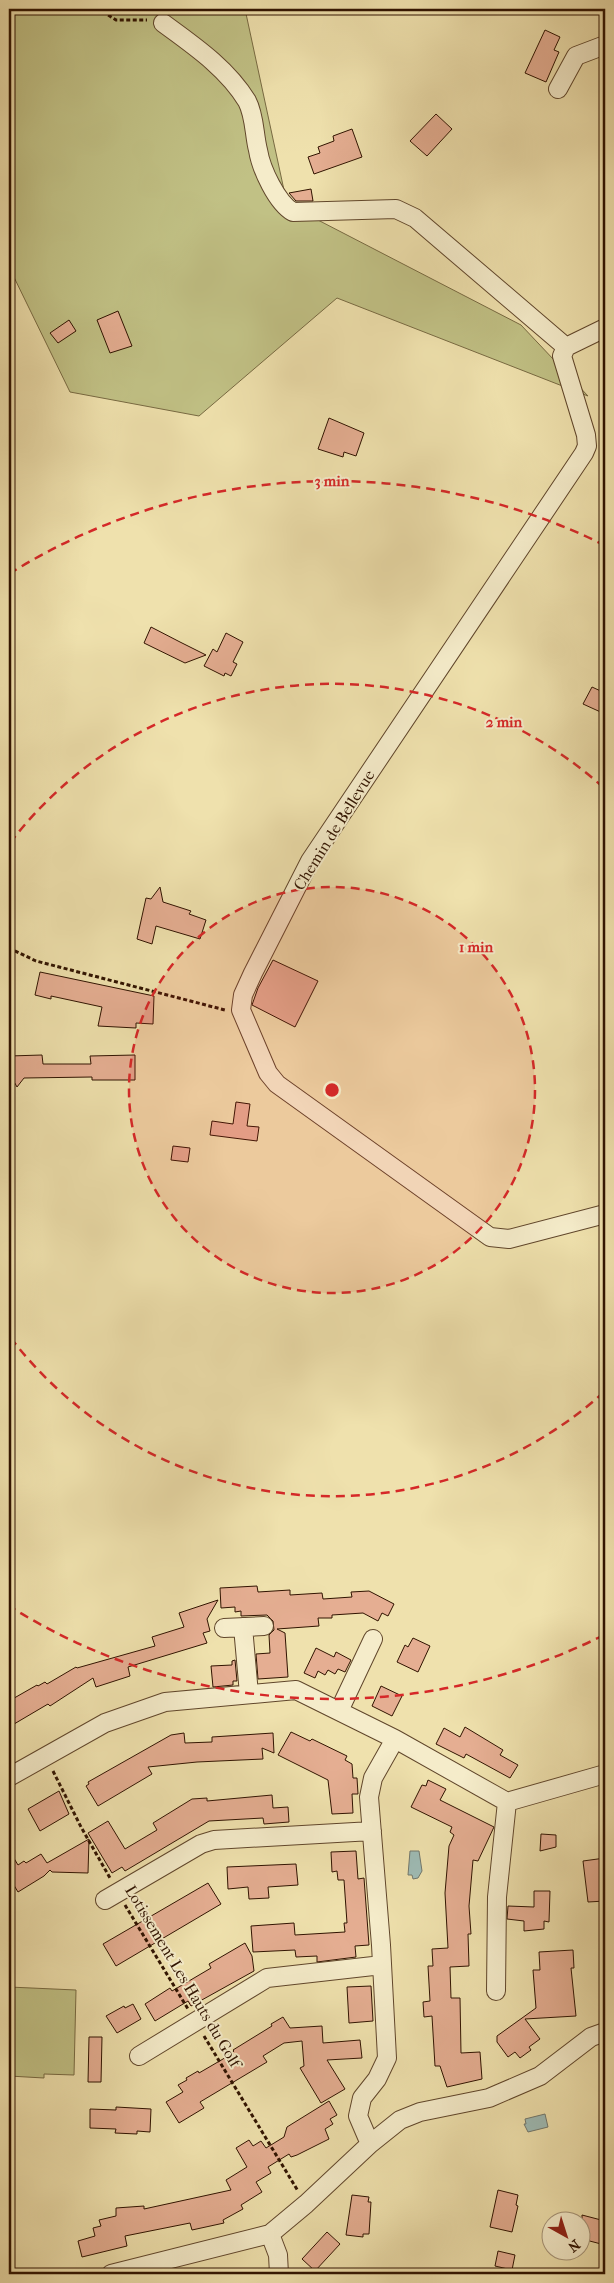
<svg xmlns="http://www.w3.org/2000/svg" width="614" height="2283" font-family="'IM FELL French Canon',serif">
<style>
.green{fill:#c1c185;stroke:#786a42}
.water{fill:#9ebbb5;stroke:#72786d}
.building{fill:#e5ae92;stroke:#301300}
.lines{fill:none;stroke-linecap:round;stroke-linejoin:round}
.minor-casing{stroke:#60462b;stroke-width:20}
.path{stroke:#301300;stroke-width:3;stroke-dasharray:4 2.5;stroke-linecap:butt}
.minor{stroke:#f5ecca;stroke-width:18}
.ring{fill:none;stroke:#d62828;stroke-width:2.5;stroke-dasharray:9 6}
.labels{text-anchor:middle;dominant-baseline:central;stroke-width:4;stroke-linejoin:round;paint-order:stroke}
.street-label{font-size:16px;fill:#301300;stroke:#f5ecca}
.centre{fill:#d62828;stroke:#f5ecca;stroke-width:2.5}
.ring-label{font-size:15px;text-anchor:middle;font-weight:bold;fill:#d62828;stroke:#f5ecca;stroke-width:4;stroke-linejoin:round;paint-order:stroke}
</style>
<rect width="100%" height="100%" fill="#efe1ad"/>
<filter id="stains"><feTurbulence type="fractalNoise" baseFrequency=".004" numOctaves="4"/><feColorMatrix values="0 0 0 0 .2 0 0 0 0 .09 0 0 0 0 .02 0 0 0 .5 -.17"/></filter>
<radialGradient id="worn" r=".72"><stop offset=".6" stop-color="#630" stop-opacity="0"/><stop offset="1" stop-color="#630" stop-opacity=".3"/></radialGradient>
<path class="green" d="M9,9H245L287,204L521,325L588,396L337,298L199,416L70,392L9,267Z
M9,1987L76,1990L74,2075L44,2074V2078L9,2076Z"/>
<path class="water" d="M410,1851H419L422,1871L418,1878L413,1879L412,1875H408Z
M545,2114L548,2127L528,2132L524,2124H526L525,2119Z"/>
<path class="building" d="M545,30L560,37L554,50L559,52L546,82L525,73Z
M436,114L452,129L427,156L410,141Z
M352,129L362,157L314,174L308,157L320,153L318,147L334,141L333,136Z
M311,189L313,201H296L289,193Z
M118,311L132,346L110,353L97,320Z
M69,320L76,331L58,343L50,333Z
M329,418L364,433L356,456L344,452L343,457L318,449Z
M151,627L180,642L206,655L185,663L144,643Z
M226,633L243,642L233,662L237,664L231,676L225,673L224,676L204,666L213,649L217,652Z
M592,687L605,693V714L583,704Z
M160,887L163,902L191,911L189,914L206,920L200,939L156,926L152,944L137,939L146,898L151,899Z
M273,960L318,981L295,1027L252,1005L258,988Z
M40,972L154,996L153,1024L136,1023V1028L98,1026L102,1007L51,996V999L35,995Z
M42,1055L43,1064H91L90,1056L135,1055V1080H92V1077L24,1078L17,1087L12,1078H9V1056Z
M236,1102L250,1104L247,1126L259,1127L257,1141L210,1135L212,1121L233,1124Z
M173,1146L190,1148L188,1162L171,1160Z
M257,1586L258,1592L290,1590V1595L322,1593L323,1599L352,1597L351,1592L369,1591L394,1604L388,1616L382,1613L378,1621L363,1613L332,1615V1618H318L319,1626L277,1629L285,1633L288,1677L258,1679L256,1654L270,1653L269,1635L274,1630L273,1621L267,1615L241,1616V1611L235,1612V1607L221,1608L220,1588Z
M218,1600L207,1619L210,1631L203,1633L207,1643L128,1667L130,1676L96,1687L93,1678L50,1706L48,1704L9,1727V1701L37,1685L38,1686L45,1682L47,1684L76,1667L77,1668L155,1646L152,1637L184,1627L179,1613Z
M413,1638L430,1646L418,1672L397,1662L405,1645L408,1647Z
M316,1648L334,1657L336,1652L351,1660L345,1672L338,1669L335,1674L328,1670L325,1675L318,1671L315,1678L304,1673Z
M235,1660L237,1681H233V1685L213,1687L211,1666L232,1665V1661Z
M381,1686L402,1696L392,1716L372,1706Z
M465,1727L503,1750L500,1755L518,1765L510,1778L466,1754L464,1758L436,1744L444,1728L460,1737Z
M291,1732L310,1741L312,1739L347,1756L345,1760L352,1764L353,1778H357L358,1794H352L353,1813L332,1814L328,1780L278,1755Z
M184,1733L185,1743L212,1742V1737L273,1733L274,1753L262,1748L263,1759L197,1762L148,1767L152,1774L98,1806L86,1786L89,1784L88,1782L171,1735Z
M428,1780L446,1789L440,1800L494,1827L478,1861L473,1860L469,1906L471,1934H468L469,1966L450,1967L451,1998H460L461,2053L480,2052L482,2079L447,2087L440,2066H435L432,2016L424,2017L423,2002L430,2001L428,1966H433L432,1949L448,1948L445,1893L449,1846L454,1835L450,1832L452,1827L411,1807L422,1785L426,1786Z
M59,1791L69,1814L40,1831L28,1809Z
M272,1795L273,1808L288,1807L289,1822L264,1824L263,1818L209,1821L125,1871L122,1867L112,1873L88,1833L108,1821L125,1849L157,1830L153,1823L192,1799L207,1798V1801Z
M541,1834L556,1835V1847L540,1851Z
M89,1839L88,1873L52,1872L50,1870L44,1876L18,1892L9,1877V1850L18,1865L24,1861L26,1863L41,1854L47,1863Z
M356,1851L358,1879L364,1878L369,1945L355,1946L356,1957L317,1962V1956L296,1957L295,1950L253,1952L251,1926L294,1923L295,1935L345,1932L344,1923H347L344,1880H338L337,1871L332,1872L331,1852Z
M605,1858V1901L588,1902L583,1861Z
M296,1864L298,1885L268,1887L269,1898L249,1899L248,1887L228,1889L227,1867Z
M208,1883L221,1904L116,1966L103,1944Z
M534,1891H550L549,1922L544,1921V1929L524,1931V1921L507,1919L508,1906L534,1907Z
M245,1943L252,1956L254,1971L191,2006L188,2001L155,2021L145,2004L170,1988L172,1991L211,1968L209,1964Z
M573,1950L574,1968H571L576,2016L525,2019L540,2039L529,2047L531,2050L520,2058L515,2052L508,2057L497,2042V2036L536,2008L533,1970H540L539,1952Z
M371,1986L373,2021L349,2023L347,1987Z
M133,2004L141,2019L117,2033L106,2016L124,2006L125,2008Z
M283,2017L290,2028L322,2026L323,2043L360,2040L362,2058L327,2060L345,2089L321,2103L300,2068L304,2066L302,2041L284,2043L263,2056L267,2062L200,2102L204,2108L179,2123L166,2102L183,2092L178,2085L187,2080L186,2078L198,2071L199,2073L223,2059L234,2051L233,2050L272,2026L271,2024Z
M89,2037H102L101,2082H88Z
M329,2101L337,2115L330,2119L333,2124L325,2129L329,2139L297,2155L291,2157L289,2154L268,2167L271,2173L256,2182L262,2192L241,2205L243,2209L223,2220L224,2223L192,2230L190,2223L125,2236L127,2246L82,2257L78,2241L95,2236L93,2228L101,2226L99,2220L116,2216V2208L144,2206V2209L231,2190L226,2180L247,2167L236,2148L249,2140L253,2146L261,2141L266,2148L284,2137L287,2127Z
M116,2107L151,2109L150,2132L137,2131V2134L115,2133L116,2129L90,2128V2109L116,2110Z
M498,2190L518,2195L516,2205L518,2206L512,2232L490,2227Z
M352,2195L369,2197L368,2202H371L369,2234H363V2237L346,2235Z
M582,2215L605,2221V2245L582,2239Z
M327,2232L340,2244L315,2271L302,2259Z
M498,2251L515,2255L512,2270L495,2266Z"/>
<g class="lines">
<g class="minor-casing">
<path id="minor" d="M163,23C193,45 227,68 247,101C255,116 254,135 258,150C261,169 277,203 293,212L396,209L415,218L566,347
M558,89L576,56L605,45
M605,328L566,347L562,356L586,435L587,446L584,453L310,861L253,973L243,995L241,1010L268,1073L277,1084L490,1237L509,1239L605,1214
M243,1627L249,1694
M224,1628L264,1626
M339,1711L373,1639
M9,1777L105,1723L165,1702L296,1690L395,1739L507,1802L497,1897L496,1991
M507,1802L605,1774
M105,1900L201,1844L214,1840L372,1831
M139,2056L267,1978L382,1965
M370,2144L358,2116L362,2098L377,2079L387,2058L381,1945L369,1797L373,1778L395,1739
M270,2234L278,2255L279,2274
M111,2274L270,2234L306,2204L370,2144L400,2120L420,2112L489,2098L540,2076L591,2037L605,2032"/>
</g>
<path class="path" d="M106,9L108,15L116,20H147
M9,948L36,961L225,1010
M53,1771L81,1827L110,1878
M125,1905L188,2009
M204,2036L298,2191"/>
<use href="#minor" class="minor"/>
</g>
<circle cx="332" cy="1090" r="203" fill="#d62828" fill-opacity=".12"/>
<g class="ring">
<circle cx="332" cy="1090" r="203"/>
<path d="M604 1392A406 406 0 0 1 10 1337M10 843A406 406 0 0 1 604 788"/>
<path d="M604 1635A609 609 0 0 1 9 1606M9 574A609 609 0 0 1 604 545"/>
</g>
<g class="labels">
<g class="street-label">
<text transform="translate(334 830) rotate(-58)">Chemin de Bellevue</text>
<text transform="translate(183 1976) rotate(59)">Lotissement Les Hauts du Golf</text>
</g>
</g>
<circle cx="332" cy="1090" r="8" class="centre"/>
<g class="ring-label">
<text x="332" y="486">3 min</text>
<text x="504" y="727">2 min</text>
<text x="476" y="952">1 min</text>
</g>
<rect width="614" height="2283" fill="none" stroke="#efe1ad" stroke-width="30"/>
<rect x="10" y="10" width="594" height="2263" fill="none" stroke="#301300" stroke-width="2.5"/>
<rect x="15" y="15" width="584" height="2253" fill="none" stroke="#301300"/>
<g transform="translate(566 2236) rotate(141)"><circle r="24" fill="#f5ecca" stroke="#a69579"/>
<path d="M0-4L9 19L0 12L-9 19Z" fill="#8f2418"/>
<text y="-8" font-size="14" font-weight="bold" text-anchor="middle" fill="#301300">N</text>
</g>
<rect width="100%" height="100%" filter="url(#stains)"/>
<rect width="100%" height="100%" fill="url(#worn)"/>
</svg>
